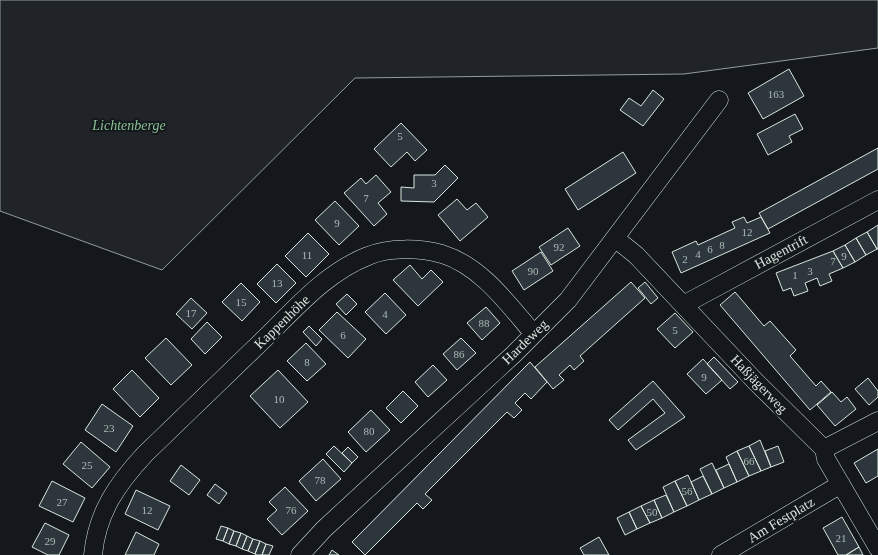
<svg xmlns="http://www.w3.org/2000/svg" width="878" height="555" font-family="'Times New Roman',serif">
<style>
.green{fill:#202428;stroke:#939e99}
.building{fill:#2c363c;stroke:#d8e6dc}
.lines{fill:none;stroke-linecap:round;stroke-linejoin:round}
.minor-casing{stroke:#d8e6dc;stroke-width:19}
.minor{stroke:#14181c;stroke-width:18}
.labels{text-anchor:middle;dominant-baseline:central;stroke-width:4;stroke-linejoin:round;paint-order:stroke}
.number-label{font-size:11px;fill:#adbab4}
.park-label{font-size:14px;font-style:italic;fill:#8ac095;stroke:#14181c}
.street-label{font-size:14px;fill:#d8e6dc;stroke:#14181c}
</style>
<rect width="100%" height="100%" fill="#14181c"/>
<path class="green" d="M0,0H878V48L684,74L355,78L162,270L0,211Z"/>
<path class="building" d="M789,69L804,96L763,119L748,93Z
M653,90L664,99L643,126L620,110L629,98L641,106Z
M795,114L803,129L789,136L792,142L768,155L757,134Z
M401,123L427,150L415,161L407,152L391,167L374,149Z
M878,148V169L768,229L759,213Z
M623,152L636,173L578,210L565,189Z
M445,165L458,178L434,202L401,201V187L414,188V175H435Z
M376,175L391,192L378,203L387,214L374,226L344,193L361,178L366,184Z
M457,199L467,210L476,203L488,217L460,241L438,215Z
M335,201L359,226L339,245L315,220Z
M744,217L747,223L761,217L770,233L681,273L672,252L696,241L698,245L735,228L732,222Z
M878,225V249H877L867,232Z
M568,228L580,246L551,265L539,247Z
M867,232L877,249L866,255L856,238Z
M308,233L329,254L306,277L285,256Z
M856,238L866,255L855,262L845,245Z
M845,245L855,262L843,268L833,251Z
M833,251L843,268L829,274L832,281L820,286L817,278L805,283L808,291L794,296L791,288L783,291L776,273Z
M541,252L553,271L524,290L512,271Z
M277,264L296,283L276,303L257,284Z
M410,265L422,279L431,270L443,282L418,306L393,280Z
M631,282L645,298L580,356L584,361L574,370L570,365L559,375L564,380L553,389L535,367Z
M645,282L658,298L651,304L638,288Z
M241,283L260,302L242,321L222,302Z
M735,292L764,326L770,321L796,350L790,356L816,386L821,381L831,392L810,410L720,305Z
M385,293L406,315L386,334L365,312Z
M347,294L357,304L346,315L336,304Z
M191,298L207,313L192,329L176,314Z
M486,307L500,323L482,340L467,323Z
M337,312L366,339L348,358L319,330Z
M675,313L693,332L675,348L657,329Z
M207,322L222,337L205,354L191,339Z
M309,326L322,339L316,346L303,332Z
M166,338L192,365L171,385L145,358Z
M461,338L476,353L457,370L443,354Z
M306,343L326,364L307,381L287,361Z
M714,357L738,382L730,389L707,364Z
M703,359L722,380L706,394L687,374Z
M530,362L547,382L531,399L525,393L515,403L522,410L514,418L507,412L425,494L432,500L423,509L417,503L365,555L352,542Z
M433,365L447,380L428,397L415,382Z
M132,370L159,398L140,417L113,389Z
M278,370L308,402L280,428L250,396Z
M868,378L878,391V397L869,405L855,389Z
M653,381L685,417L636,450L628,440L665,413L653,399L618,430L609,420Z
M403,391L418,406L401,423L386,408Z
M832,392L841,402L847,397L856,409L835,426L817,405Z
M102,404L133,426L116,452L85,430Z
M371,410L390,430L366,452L348,432Z
M760,440L771,467L761,471L749,446Z
M81,442L110,467L92,488L63,464Z
M334,446L352,463L344,472L326,454Z
M749,446L761,471L749,476L737,451Z
M778,446L784,462L771,467L765,451Z
M348,447L358,457L352,463L342,453Z
M878,449V476L866,483L854,463Z
M737,451L749,476L737,482L726,457Z
M323,459L341,479L316,501L299,481Z
M712,463L724,488L712,494L700,469Z
M729,464L737,482L724,488L716,470Z
M181,465L200,480L189,495L170,481Z
M688,475L699,500L687,506L675,481Z
M703,476L712,494L699,500L691,482Z
M52,481L85,498L73,522L39,506Z
M675,481L687,506L674,512L663,487Z
M215,484L227,493L219,504L207,495Z
M285,487L308,511L282,535L267,519L277,510L269,502Z
M136,490L170,506L158,530L125,514Z
M666,495L674,512L662,518L654,500Z
M654,500L662,518L650,523L641,506Z
M641,506L650,523L637,529L629,512Z
M629,512L637,529L625,535L617,518Z
M842,517L859,547L846,555H838L823,528Z
M45,523L69,535L59,555H48L32,547Z
M221,526L228,528L223,541L216,539Z
M228,528L234,531L229,544L223,541Z
M234,531L241,533L236,546L229,544Z
M136,532L159,544L154,555H125Z
M241,533L247,536L242,549L236,546Z
M247,536L253,539L248,551L242,549Z
M599,537L609,555H584L580,548Z
M253,539L260,541L255,554L248,551Z
M260,541L266,544L262,555H257L255,554Z
M266,544L273,546L269,555H262Z
M859,547L863,555H846Z
M332,550L339,555H329Z"/>
<g class="lines">
<g class="minor-casing">
<path id="minor" d="M616,239L636,255L757,383L824,449L826,459L878,548
M685,304L878,200
M824,449L878,421
M93,555C97,513 117,484 145,454C184,416 223,379 262,341C294,310 326,272 368,256C389,247 420,248 442,254C481,266 508,304 533,333
M300,555L324,529L514,354L568,300L719,100
M721,555L841,484"/>
</g>
<use href="#minor" class="minor"/>
</g>
<g class="labels">
<g class="number-label">
<text x="776" y="94">163</text>
<text x="400" y="136">5</text>
<text x="434" y="183">3</text>
<text x="366" y="198">7</text>
<text x="337" y="223">9</text>
<text x="747" y="232">12</text>
<text x="722" y="245">8</text>
<text x="559" y="247">92</text>
<text x="710" y="249">6</text>
<text x="698" y="254">4</text>
<text x="307" y="255">11</text>
<text x="844" y="256">9</text>
<text x="685" y="259">2</text>
<text x="833" y="261">7</text>
<text x="533" y="271">90</text>
<text x="810" y="271">3</text>
<text x="795" y="275">1</text>
<text x="277" y="283">13</text>
<text x="241" y="302">15</text>
<text x="191" y="313">17</text>
<text x="385" y="314">4</text>
<text x="484" y="323">88</text>
<text x="675" y="330">5</text>
<text x="343" y="335">6</text>
<text x="459" y="354">86</text>
<text x="307" y="362">8</text>
<text x="704" y="377">9</text>
<text x="279" y="399">10</text>
<text x="109" y="428">23</text>
<text x="369" y="431">80</text>
<text x="749" y="461">66</text>
<text x="87" y="465">25</text>
<text x="320" y="480">78</text>
<text x="687" y="491">56</text>
<text x="62" y="502">27</text>
<text x="147" y="510">12</text>
<text x="291" y="510">76</text>
<text x="652" y="512">50</text>
<text x="841" y="538">21</text>
<text x="50" y="541">29</text>
</g>
<g class="park-label">
<text x="129" y="125">Lichtenberge</text>
</g>
<g class="street-label">
<text transform="translate(781 252) rotate(-28)">Hagentrift</text>
<text transform="translate(282 322) rotate(-44)">Kappenhöhe</text>
<text transform="translate(525 342) rotate(-44)">Hardeweg</text>
<text transform="translate(759 384) rotate(46)">Haßjägerweg</text>
<text transform="translate(781 520) rotate(-31)">Am Festplatz</text>
</g>
</g>
</svg>
